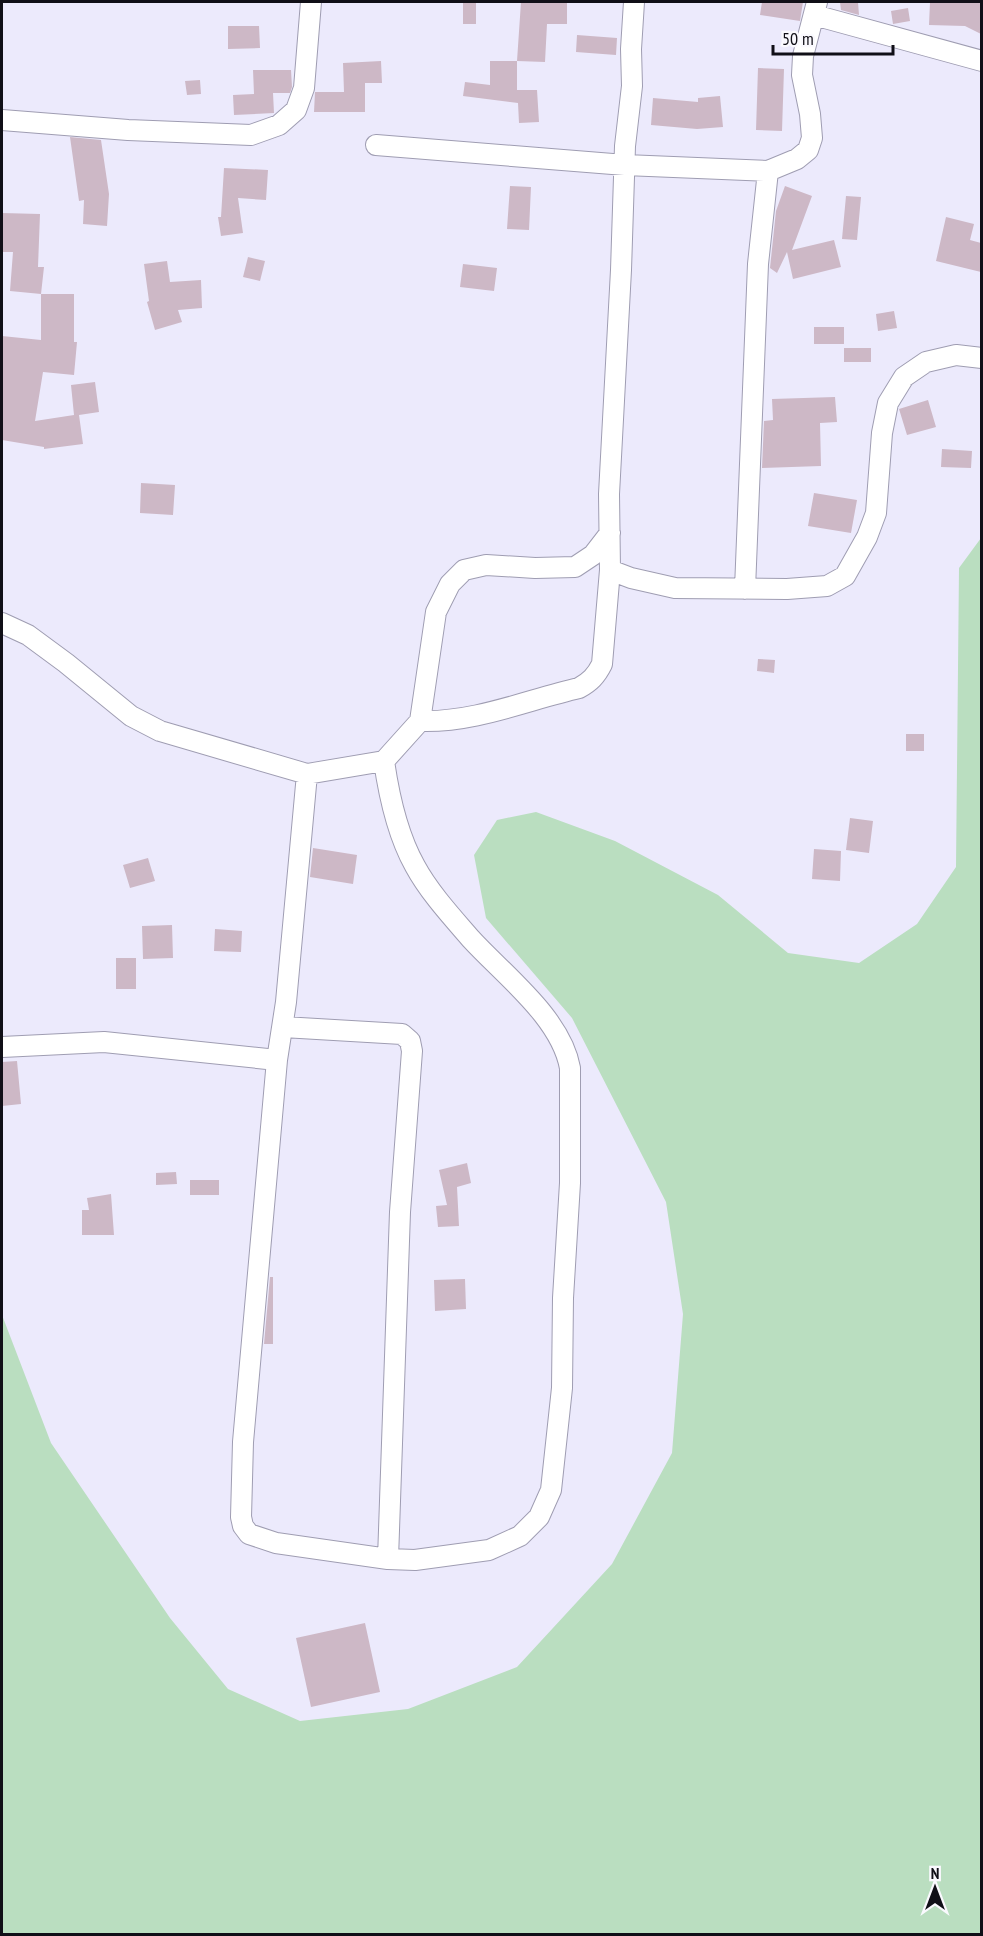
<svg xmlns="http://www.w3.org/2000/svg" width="983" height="1936" font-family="'PT Sans Narrow',sans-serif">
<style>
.green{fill:#badec0}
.building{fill:#cdb8c6}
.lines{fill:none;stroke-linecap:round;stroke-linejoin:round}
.minor-casing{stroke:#9f9db2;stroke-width:22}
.minor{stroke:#fff;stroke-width:20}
</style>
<rect width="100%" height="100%" fill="#eceafc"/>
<path class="green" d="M981,538V1934H2V1315L51,1443L170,1618L228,1689L300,1721L408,1709L517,1667L612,1564L672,1453L683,1314L666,1202L572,1018L486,918L474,855L497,820L536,812L615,841L718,895L788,953L859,963L917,924L956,867L959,568Z"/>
<path class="building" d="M463,2H476V24H463Z
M521,2H567V24H547L545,62L517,61Z
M762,2H803L800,21L760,15Z
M840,2H858L859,15L841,10Z
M930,2H981V34L965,26L929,25Z
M908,8L910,21L893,24L891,11Z
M228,26H259L260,48L228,49Z
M577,35L617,38L616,55L576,52Z
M381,61L382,83H365V112H314L315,92H344L343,63Z
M490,61H517V90H537L539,122L519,123L518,103L463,96L465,82L490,85Z
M758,68L784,69L782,131L756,130Z
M253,70H291L292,87L290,93H273L274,113L234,115L233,95L254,94Z
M200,80L201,94L187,95L185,81Z
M720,96L723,127L697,129L651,125L653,98L698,102V98Z
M70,137L101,140L109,194L107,226L83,224L84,200L79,201Z
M224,168L268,170L266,200L238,198L243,233L221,236L218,217H221Z
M510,186L531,187L529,230L507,229Z
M785,186L812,196L792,250L834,240L841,267L793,279L787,252L777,273L770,268L776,211Z
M846,196L861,197L857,240L842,239Z
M2,213L40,214L38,267H44L41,294L10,291L13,252H2Z
M946,217L974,224L970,240L981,243V272L936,261Z
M248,257L265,261L260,281L243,277Z
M167,261L170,282L201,280L202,308L178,310L182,322L155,330L147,302L149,301L144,264Z
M463,264L497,268L494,291L460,287Z
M41,294H74V342H77L74,375L43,372L35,421L74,415L71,385L95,382L99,412L79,415L83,444L44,449V447L2,440V336L41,340Z
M894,311L897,328L878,331L876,314Z
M814,327H844V344H814Z
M844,348H871V362H844Z
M835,397L837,422L820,423L821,466L762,468L764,421L773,420L772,399Z
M928,400L936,427L907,435L899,409Z
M942,449L972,451L971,468L941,467Z
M141,483L175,485L173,515L140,513Z
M814,493L857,500L851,533L808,526Z
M758,659L775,660L774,673L757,671Z
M906,734H924V751H906Z
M850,818L873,821L869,853L846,850Z
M313,848L357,855L353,884L310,877Z
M814,849L841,851L840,881L812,879Z
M148,858L155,881L130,888L123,865Z
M172,925L173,958L143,959L142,926Z
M215,929L242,931L241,952L214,951Z
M116,958H136V989H116Z
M17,1061L21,1104L2,1106V1062Z
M467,1163L471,1183L457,1187L459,1226L438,1227L436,1206L447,1205L439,1170Z
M176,1172L177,1184L156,1185V1173Z
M190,1180H219V1195H190Z
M111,1194L114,1235H82V1210H89L87,1198Z
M270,1277H273V1344H264Z
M465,1279L466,1309L435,1311L434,1280Z
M365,1623L380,1692L311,1707L296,1638Z"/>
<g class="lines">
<g class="minor-casing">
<path id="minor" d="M814,15L982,61
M2,120L128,130L251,135L279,125L296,110L304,88L311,2
M376,145L625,165L768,171L797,159L808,150L812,138L810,114L802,75L803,56L817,2
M610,570L609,494L621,270L625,146L632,86L631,49L634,2
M745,589L758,264L768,171
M2,623L28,635L66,663L131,716L160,731L307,774L384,761L420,721C474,723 527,700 579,688C590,682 596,676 602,664L610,570L631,578L675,588L787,589L827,586L845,576L867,537L876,513L882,433L888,403L904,377L926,362L956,355L982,358
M420,721L436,612L450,584L464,570L486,565L535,568L575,567L593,555L610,533
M307,774L286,1002L277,1060L243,1442L241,1517L243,1526L249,1534L276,1543L388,1559L415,1560L489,1550L520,1536L539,1517L551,1490L562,1388L563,1298L570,1183V1068C561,1018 505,976 471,939C452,917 429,892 415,866C397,834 389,796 384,761
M283,1027L402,1034L410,1041L412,1051L400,1212L388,1559
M2,1047L104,1042L277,1060"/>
</g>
<use href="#minor" class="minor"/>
</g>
<rect width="983" height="1936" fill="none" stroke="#100f17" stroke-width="6"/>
<g transform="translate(935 1888)" stroke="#faf9fe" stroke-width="4.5" paint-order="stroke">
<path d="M0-4.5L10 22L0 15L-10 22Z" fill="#100f17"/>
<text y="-9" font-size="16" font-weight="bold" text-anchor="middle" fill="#100f17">N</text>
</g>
<path d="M773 45v9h120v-9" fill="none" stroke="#100f17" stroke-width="3"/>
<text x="782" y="45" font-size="18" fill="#100f17" stroke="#faf9fe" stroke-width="4.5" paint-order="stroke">50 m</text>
</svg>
